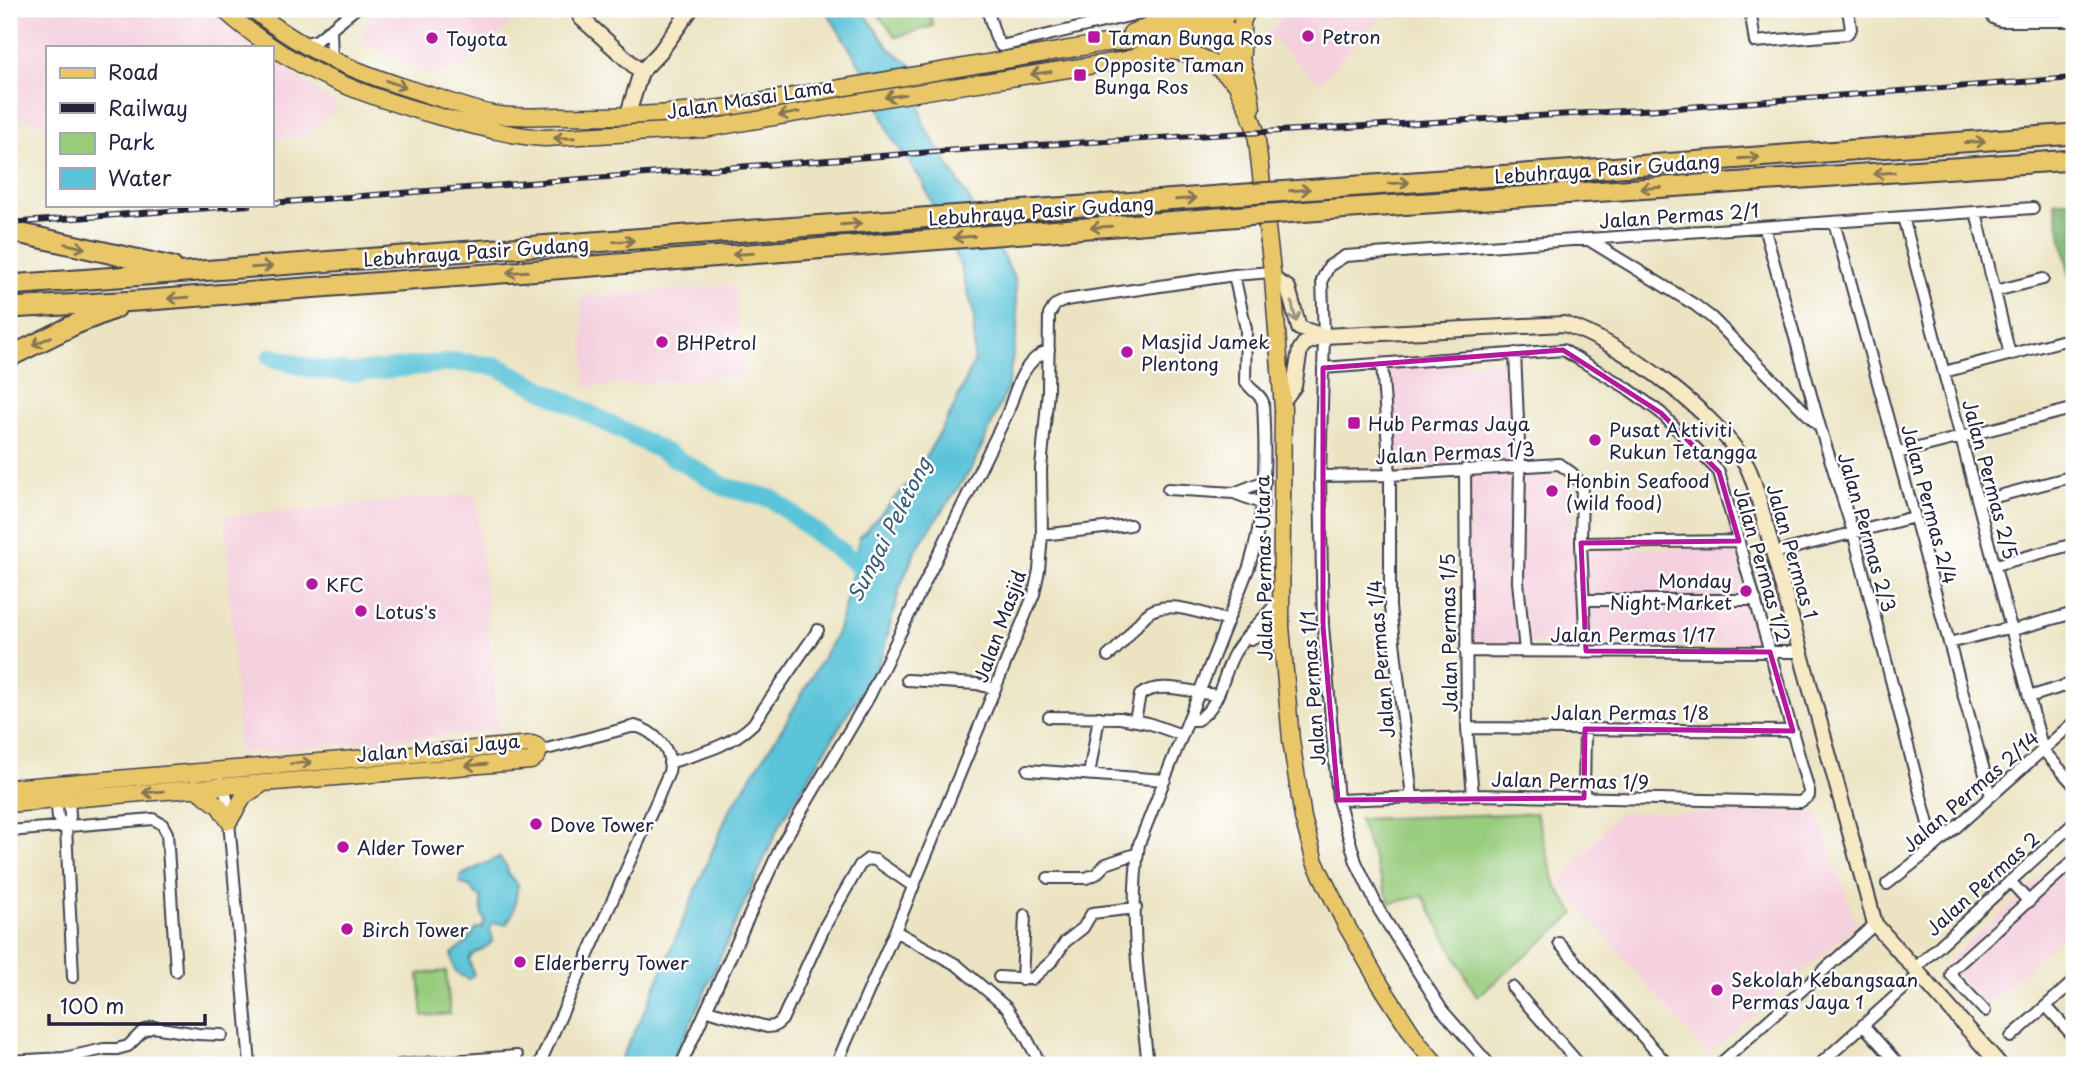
<svg xmlns="http://www.w3.org/2000/svg" width="2083" height="1074" font-family="'Playpen Sans',sans-serif">
<style>
.built{fill:#f4cfdd}
.green{fill:#98cc7d;stroke:#5d775c;stroke-width:2}
.forest{fill:#7ab06c;stroke:#4e6954;stroke-width:2}
.water{fill:#5cc4d9;stroke:#3f738a;stroke-width:2}
.lines{fill:none;stroke-linecap:round;stroke-linejoin:round}
.river{stroke:#5cc4d9;stroke-width:19}
.street-casing{stroke:#403f4f;stroke-width:14}
.secondary-casing{stroke:#403f4f;stroke-width:18}
.primary-casing{stroke:#403f4f;stroke-width:19}
.highway-casing{stroke:#403f4f;stroke-width:23}
.street{stroke:#fff;stroke-width:10}
.secondary{stroke:#f6e9c3;stroke-width:14}
.primary{stroke:#e9c769;stroke-width:16}
.highway{stroke:#e9c769;stroke-width:19}
.rail-casing{stroke:#22223b;stroke-width:6}
.rail{stroke:#fff;stroke-width:3.5;stroke-dasharray:10;stroke-linecap:butt}
.highway-bridge-casing{stroke:#403f4f;stroke-width:23;stroke-linecap:butt}
.highway-bridge{stroke:#e9c769;stroke-width:19}
.oneway{stroke:#867452}
.oneway2{stroke:#978f86}
.marked{fill:none;stroke:#b5179e;stroke-width:5;stroke-linejoin:round}
.poi-dot{fill:#b5179e;stroke:#fff;stroke-width:2.5}
.labels{text-anchor:middle;dominant-baseline:central;stroke-width:5;stroke-linejoin:round;paint-order:stroke}
.poi-label{font-size:19px;fill:#22223b;stroke:#fff;text-anchor:start}
.street-label{font-size:19px;fill:#22223b;stroke:#fff}
.water-label{font-size:21px;font-style:italic;fill:#365b72;stroke:#fff}
</style>
<rect width="100%" height="100%" fill="#fff"/>
<filter id="ink" filterUnits="userSpaceOnUse"><feTurbulence type="fractalNoise" baseFrequency=".0143" numOctaves="2"/><feDisplacementMap in="SourceGraphic" scale="14" xChannelSelector="R" yChannelSelector="G"/><feConvolveMatrix kernelMatrix="1 2 1 2 8 2 1 2 1" color-interpolation-filters="sRGB"/></filter>
<filter id="wash" filterUnits="userSpaceOnUse"><feTurbulence type="fractalNoise" baseFrequency=".00686" numOctaves="4" result="noise"/><feDisplacementMap in="SourceGraphic" scale="28" xChannelSelector="R" yChannelSelector="G"/><feGaussianBlur stdDeviation="1.57" result="paint"/><feColorMatrix in="noise" values="0 0 0 0 0 0 0 0 0 0 0 0 0 0 0 0 0 1.4 0 .05"/><feComposite in="paint" operator="in"/></filter>
<g filter="url(#wash)">
<rect width="100%" height="100%" fill="#ebe3c1"/>
<path class="built" d="M9,9H206L257,47H47V127L9,113Z
M382,9H524L523,13L466,65L454,71L430,75L363,43L361,28Z
M1288,9H1388L1319,83L1268,35Z
M271,57L338,106L305,137L271,140Z
M735,285L743,376L586,387L581,297Z
M1516,360L1525,474L1554,473L1573,490L1572,550L1734,547L1762,645L1473,643L1467,580L1471,464L1388,468L1381,370Z
M476,494L499,731L239,753L225,516Z
M1619,813H1818L1856,925L1708,1055L1559,884Z
M2074,848V926L1985,1006L1946,963Z"/>
<path class="green" d="M874,9H929L933,26L896,37Z
M1536,813L1556,886L1575,914L1477,997L1423,896L1390,903L1359,819Z
M446,971L450,1014L423,1016L419,974Z"/>
<path class="forest" d="M2074,200V296L2054,202Z"/>
<path class="water" d="M825,9H861L889,48L915,68L923,123L1002,254L1015,280L1018,326L1007,389L973,466L916,549L900,587L882,657L779,826L672,1065H618L648,1004L729,811L785,724L837,633L850,586L859,538L914,477L951,413L974,362V314L960,265L922,181L890,135L867,76Z
M499,857L507,867L508,874L518,885C515,899 516,912 506,924L493,923L490,929L493,940C487,951 474,949 469,959L474,975L469,979C456,975 452,968 452,954L466,943L477,928H482L485,921L482,915L481,897L476,895L471,887L460,883V876Z"/>
<g class="lines">
<path class="river" d="M271,357L309,368L351,373L455,362L496,366L670,455L725,487L772,499L874,577"/>
</g>
</g>
<g filter="url(#ink)">
<g class="lines">
<g class="street-casing">
<path id="street" d="M987,9L996,38L1001,46L1159,9
M1750,9L1755,42L1847,34L1851,29L1848,9
M1991,9L1993,18L2000,21H2074
M331,30L332,61
M302,44L317,40L355,9
M1976,212L2010,355
M1903,217L2043,750L2074,785
M1834,222L1991,796
M1764,227L1820,427L1853,532L1934,847
M1587,239L1695,305L1712,318L1818,425
M1995,291L2043,279
M1515,353L1520,466L1518,582L1525,651
M1382,364L1390,475V607L1412,797
M1323,368L1563,350L1627,388L1661,413L1719,472L1809,791V796L1800,802L1473,795L1338,800
M1944,372L2065,340
M1898,453L2072,409
M1465,469L1467,728L1473,795
M1320,476L1390,475L1559,464L1572,473L1582,485L1581,543L1586,651
M1168,489L1234,493L1263,504
M1234,493L1265,481
M1980,501L2074,476
M1042,535L1130,525
M1581,543L1739,541
M1774,553L1914,517
M1996,565L2074,544
M1584,600H1756
M2013,630L2074,613
M1251,639L1271,628L1281,626
M1949,643L2012,627
M1465,651L1801,652
M1108,656C1124,644 1132,629 1146,615C1164,597 1205,615 1226,620
M907,680L977,684L995,689
M2029,697L2074,683
M1049,717L1120,718L1148,723L1182,735
M1135,720L1140,695C1160,679 1195,694 1218,695
M1188,720H1197C1221,706 1222,676 1234,654C1246,633 1266,618 1280,598
M1467,728L1793,731
M669,763C700,753 729,747 753,724L818,630
M1028,770L1165,780
M1089,775L1099,717
M221,783L227,798L250,1065
M56,794L58,818L66,827
M69,795L70,817L66,827L73,977
M1584,798L1585,729
M9,831L153,819L162,824L167,833L176,971
M1048,878H1086L1096,874L1106,864L1138,853
M2010,881L2029,902
M1887,884L1934,847L2074,722
M895,931L957,965L1007,1008L1026,1037L1041,1065
M1559,943L1668,1065
M1914,969L2074,823
M999,977L1032,979L1053,960L1065,942L1083,928L1092,913L1136,908
M1022,980L1025,915
M1512,987L1580,1065
M2046,1006L2074,1037
M707,1010L767,1027L775,1026L782,1020L825,926L860,865L868,859L875,860L913,886
M1985,1011L1951,975L1953,969L2074,860
M1863,1025L1899,1065
M2011,1037L2074,981
M9,1061L64,1058L104,1049H117L128,1046L143,1031L153,1027L198,1034L222,1035
M399,1065L517,1056
M539,1065L658,798C661,789 666,780 669,772C674,750 654,731 635,726L539,751
M681,1065L782,844L869,697L1008,412C1016,388 1023,360 1049,350
M836,1065L895,931L1034,594L1039,570L1042,535L1041,469L1048,391L1049,315L1055,305L1066,300L1234,275L1272,272
M1148,1065C1140,993 1128,916 1139,844L1249,567C1266,512 1266,459 1263,402C1260,393 1249,390 1245,380L1246,329L1234,275
M1490,1065L1442,1010L1379,910L1356,862L1338,800L1323,626L1320,476L1324,336L1322,280L1329,266L1345,256L2033,208
M1719,1065L1875,924
M1819,1065L1920,974"/>
</g>
<g class="secondary-casing">
<path id="secondary" d="M577,9L581,18L641,72
M627,117L641,72L660,52L691,9
M1273,279L1288,288L1299,328L1324,336
M1282,402L1294,386L1300,350L1304,344L1324,336L1564,324C1620,341 1719,415 1747,466C1752,476 1755,486 1758,497L1875,924L2000,1065"/>
</g>
<g class="primary-casing">
<path id="primary" d="M223,9C288,68 357,94 441,117C475,126 510,136 545,138L704,129L933,90L1126,60L1200,33L1235,9
M253,9C306,55 372,78 439,98C458,104 480,113 500,115C519,118 540,116 559,116C616,117 672,115 729,107L1099,44C1120,42 1141,39 1161,34C1180,30 1196,19 1216,20
M1221,9C1211,53 1245,91 1256,132L1273,279L1283,409L1281,626L1291,740L1303,818L1315,862L1345,923L1380,984L1419,1044L1437,1065
M1221,22C1238,37 1250,86 1252,108
M1131,33L1190,9
M1160,50C1196,53 1206,55 1233,81
M1242,54V22L1248,9
M9,788L532,744L537,746L539,751L537,756L531,761L9,804
M195,788L219,806L229,821L244,796L262,784"/>
</g>
<g class="highway-casing">
<path id="highway" d="M1331,188L2074,134
M1337,209L2074,160
M9,231L172,267
M9,285L1219,196
M9,308L137,301L1218,218
M9,357L76,324L116,308"/>
</g>
<use href="#street" class="street"/>
<use href="#secondary" class="secondary"/>
<use href="#primary" class="primary"/>
<use href="#highway" class="highway"/>
<g class="rail-casing">
<path id="rail" d="M271,203L971,149L1675,108L2074,78
M9,223L249,205"/>
</g>
<use href="#rail" class="rail"/>
<g class="highway-bridge-casing">
<path id="highway-bridge" d="M1219,196L1331,188
M1218,218L1337,209"/>
</g>
<use href="#highway-bridge" class="highway-bridge"/>
</g>
<defs><path id="oneway-shaft" d="M-6 0H5M1.5-3L5.5 0L1.5 3" fill="none" stroke-width="1.6" stroke-linecap="round" stroke-linejoin="round" transform="scale(1.75)"/></defs>
<g class="oneway">
<use href="#oneway-shaft" transform="translate(1041 73) rotate(172)"/>
<use href="#oneway-shaft" transform="translate(396 84) rotate(19)"/>
<use href="#oneway-shaft" transform="translate(895 96) rotate(171)"/>
<use href="#oneway-shaft" transform="translate(789 114) rotate(170)"/>
<use href="#oneway-shaft" transform="translate(564 138) rotate(180)"/>
<use href="#oneway-shaft" transform="translate(1975 142) rotate(-4)"/>
<use href="#oneway-shaft" transform="translate(1749 158) rotate(-4)"/>
<use href="#oneway-shaft" transform="translate(1884 173) rotate(176)"/>
<use href="#oneway-shaft" transform="translate(1399 183) rotate(-4)"/>
<use href="#oneway-shaft" transform="translate(1651 188) rotate(176)"/>
<use href="#oneway-shaft" transform="translate(1300 190) rotate(-4)"/>
<use href="#oneway-shaft" transform="translate(1186 199) rotate(-4)"/>
<use href="#oneway-shaft" transform="translate(851 224) rotate(-4)"/>
<use href="#oneway-shaft" transform="translate(1101 227) rotate(176)"/>
<use href="#oneway-shaft" transform="translate(964 237) rotate(176)"/>
<use href="#oneway-shaft" transform="translate(624 241) rotate(-4)"/>
<use href="#oneway-shaft" transform="translate(75 246) rotate(13)"/>
<use href="#oneway-shaft" transform="translate(743 254) rotate(176)"/>
<use href="#oneway-shaft" transform="translate(262 267) rotate(-4)"/>
<use href="#oneway-shaft" transform="translate(517 272) rotate(176)"/>
<use href="#oneway-shaft" transform="translate(178 298) rotate(176)"/>
<use href="#oneway-shaft" transform="translate(42 341) rotate(154)"/>
<use href="#oneway-shaft" transform="translate(301 763) rotate(-5)"/>
<use href="#oneway-shaft" transform="translate(476 765) rotate(176)"/>
<use href="#oneway-shaft" transform="translate(153 792) rotate(175)"/>
</g>
<use class="oneway2" href="#oneway-shaft" transform="translate(1294 312) rotate(77)"/>
</g>
<path class="marked" d="M1563,350L1661,413L1719,472L1739,541L1581,543L1586,651L1770,652L1793,731L1585,729L1584,798L1338,800L1323,626V368Z"/>
<g class="poi-dot">
<circle cx="1308" cy="36" r="7"/>
<rect x="1087" y="30" width="14" height="14" rx="3.5"/>
<circle cx="432" cy="38" r="7"/>
<rect x="1073" y="68" width="14" height="14" rx="3.5"/>
<circle cx="662" cy="342" r="7"/>
<circle cx="1127" cy="352" r="7"/>
<rect x="1347" y="416" width="14" height="14" rx="3.5"/>
<circle cx="1595" cy="440" r="7"/>
<circle cx="1552" cy="491" r="7"/>
<circle cx="312" cy="584" r="7"/>
<circle cx="1746" cy="591" r="7"/>
<circle cx="361" cy="611" r="7"/>
<circle cx="536" cy="824" r="7"/>
<circle cx="343" cy="847" r="7"/>
<circle cx="347" cy="929" r="7"/>
<circle cx="520" cy="962" r="7"/>
<circle cx="1717" cy="990" r="7"/>
</g>
<g class="labels">
<g class="poi-label">
<text x="1322" y="36">Petron</text>
<text x="1108" y="37">Taman Bunga Ros</text>
<text x="446" y="38">Toyota</text>
<text x="1094" y="64">Opposite Taman<tspan x="1094" dy="22">Bunga Ros</tspan></text>
<text x="1141" y="341">Masjid Jamek<tspan x="1141" dy="22">Plentong</tspan></text>
<text x="676" y="342">BHPetrol</text>
<text x="1368" y="423">Hub Permas Jaya</text>
<text x="1609" y="429">Pusat Aktiviti<tspan x="1609" dy="22">Rukun Tetangga</tspan></text>
<text x="1566" y="480">Honbin Seafood<tspan x="1566" dy="22">(wild food)</tspan></text>
<text x="1732" y="580" text-anchor="end">Monday<tspan x="1732" dy="22">Night Market</tspan></text>
<text x="326" y="584">KFC</text>
<text x="375" y="611">Lotus's</text>
<text x="550" y="824">Dove Tower</text>
<text x="357" y="847">Alder Tower</text>
<text x="361" y="929">Birch Tower</text>
<text x="534" y="962">Elderberry Tower</text>
<text x="1731" y="979">Sekolah Kebangsaan<tspan x="1731" dy="22">Permas Jaya 1</tspan></text>
</g>
<g class="street-label">
<text transform="translate(750 98) rotate(-9)">Jalan Masai Lama</text>
<text transform="translate(1607 168) rotate(-4)">Lebuhraya Pasir Gudang</text>
<text transform="translate(1041 210) rotate(-4)">Lebuhraya Pasir Gudang</text>
<text transform="translate(1679 215) rotate(-4)">Jalan Permas 2/1</text>
<text transform="translate(476 251) rotate(-4)">Lebuhraya Pasir Gudang</text>
<text transform="translate(1455 452) rotate(-3)">Jalan Permas 1/3</text>
<text transform="translate(1991 479) rotate(75)">Jalan Permas 2/5</text>
<text transform="translate(1930 504) rotate(75)">Jalan Permas 2/4</text>
<text transform="translate(1868 532) rotate(74)">Jalan Permas 2/3</text>
<text transform="translate(1793 551) rotate(74)">Jalan Permas 1</text>
<text transform="translate(1763 564) rotate(74)">Jalan Permas 1/2</text>
<text transform="translate(1263 568) rotate(-91)">Jalan Permas Utara</text>
<text transform="translate(999 626) rotate(-70)">Jalan Masjid</text>
<text transform="translate(1448 633) rotate(-91)">Jalan Permas 1/5</text>
<text x="1633" y="634">Jalan Permas 1/17</text>
<text transform="translate(1380 659) rotate(-95)">Jalan Permas 1/4</text>
<text transform="translate(1312 688) rotate(-94)">Jalan Permas 1/1</text>
<text x="1630" y="712">Jalan Permas 1/8</text>
<text transform="translate(438 747) rotate(-5)">Jalan Masai Jaya</text>
<text transform="translate(1570 780) rotate(1)">Jalan Permas 1/9</text>
<text transform="translate(1970 791) rotate(-41)">Jalan Permas 2/14</text>
<text transform="translate(1982 883) rotate(-42)">Jalan Permas 2</text>
</g>
<g class="water-label">
<text transform="translate(888 529) rotate(-63)">Sungai Peletong</text>
</g>
</g>
<rect width="2083" height="1074" fill="none" stroke="#fff" stroke-width="35"/>
<rect x="46" y="46" width="228" height="161" fill="#ffffff" stroke="#a7a7b1" stroke-width="2"/>
<rect x="60" y="68" width="35" height="10" fill="#e9c769" stroke="#a7a7b1" stroke-width="2"/>
<text x="108" y="80" font-size="21" fill="#22223b">Road</text>
<rect x="60" y="103" width="35" height="10" fill="#22223b" stroke="#a7a7b1" stroke-width="2"/>
<text x="108" y="116" font-size="21" fill="#22223b">Railway</text>
<rect x="60" y="133" width="35" height="21" fill="#98cc7d" stroke="#a7a7b1" stroke-width="2"/>
<text x="108" y="150" font-size="21" fill="#22223b">Park</text>
<rect x="60" y="168" width="35" height="21" fill="#5cc4d9" stroke="#a7a7b1" stroke-width="2"/>
<text x="108" y="186" font-size="21" fill="#22223b">Water</text>
<path d="M49 1014v10h156v-10" fill="none" stroke="#22223b" stroke-width="3.5"/>
<text x="60" y="1014" font-size="21" fill="#22223b" stroke="#ffffff" stroke-width="5" paint-order="stroke">100 m</text>
</svg>
